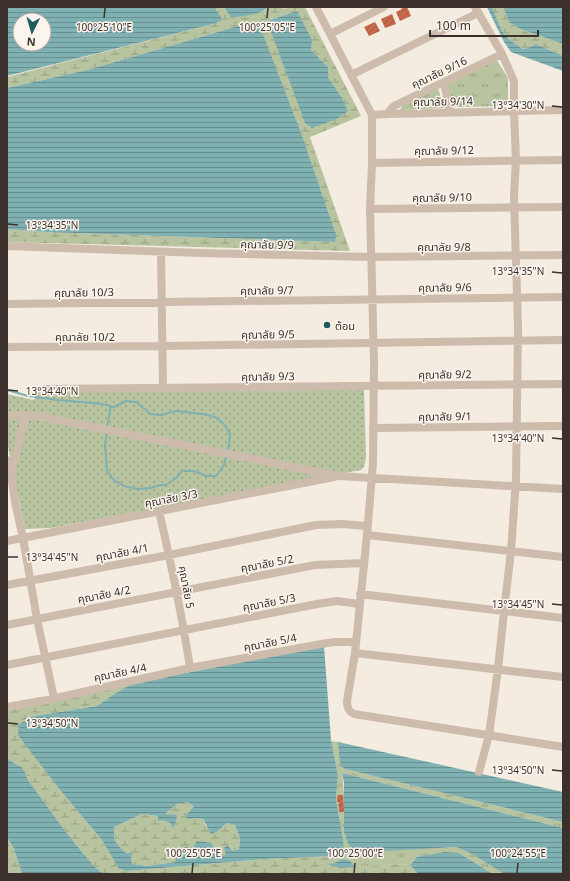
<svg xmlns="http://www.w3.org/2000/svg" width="570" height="881" font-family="'Noto Sans','Noto Sans Thai',sans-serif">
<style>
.grass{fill:url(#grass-tufts)}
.wetland{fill:url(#wetland-marsh);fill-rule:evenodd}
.garden{fill:url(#garden-dots)}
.water{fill:url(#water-rules);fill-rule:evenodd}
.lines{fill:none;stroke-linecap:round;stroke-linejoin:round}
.stream{stroke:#7fb0b2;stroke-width:2}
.building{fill:url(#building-hatch)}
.minor{stroke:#cdbbac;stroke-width:8}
.ticks{fill:none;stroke:#3b302b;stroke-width:1.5}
.poi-dot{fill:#1f5a5e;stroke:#fbf5ee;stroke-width:1.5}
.labels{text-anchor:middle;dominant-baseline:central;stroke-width:3;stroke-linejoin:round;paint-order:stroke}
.street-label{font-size:11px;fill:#3b302b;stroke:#fbf5ee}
.poi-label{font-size:11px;fill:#3b302b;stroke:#fbf5ee;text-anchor:start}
.ticks-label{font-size:10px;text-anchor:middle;fill:#3b302b;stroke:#fbf5ee;stroke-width:3;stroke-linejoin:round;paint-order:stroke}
</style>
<defs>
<pattern id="grass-tufts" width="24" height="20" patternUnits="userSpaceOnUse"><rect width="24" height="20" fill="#b8c4a0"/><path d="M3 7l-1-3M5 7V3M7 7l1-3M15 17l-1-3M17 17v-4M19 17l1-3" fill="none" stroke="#97a083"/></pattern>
<pattern id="wetland-marsh" width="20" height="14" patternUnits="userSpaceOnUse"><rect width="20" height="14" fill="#b8c4a0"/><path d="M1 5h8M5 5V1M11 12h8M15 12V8" fill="none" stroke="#97a083"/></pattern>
<pattern id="garden-dots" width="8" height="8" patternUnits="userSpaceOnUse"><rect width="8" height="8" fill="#b8c4a0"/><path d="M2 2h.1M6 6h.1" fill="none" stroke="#97a083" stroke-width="1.8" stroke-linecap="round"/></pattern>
<pattern id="water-rules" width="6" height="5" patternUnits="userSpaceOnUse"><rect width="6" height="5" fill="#7fb0b2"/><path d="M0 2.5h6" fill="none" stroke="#699091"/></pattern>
<pattern id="building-hatch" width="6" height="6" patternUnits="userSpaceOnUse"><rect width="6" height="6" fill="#c8694b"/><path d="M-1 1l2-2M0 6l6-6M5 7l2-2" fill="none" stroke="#a4573f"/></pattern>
</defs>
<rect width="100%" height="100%" fill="#f4ebe1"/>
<path class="grass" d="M496,59L508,78V106L453,107L447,84Z
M438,88L444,108L400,110L404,104Z
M331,741L338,742L340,766L345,769L563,822V828L342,773L344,794V832L436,848L456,847L472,854L504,874H493L459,853L417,857L410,865L396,864L356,867L349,860L341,859L344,845L336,799L338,775Z"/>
<path class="wetland" d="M214,7H224L231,18L266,10L268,7H282L284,9L287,7H305L361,116L310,137L350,251L7,242V229L46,232L335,242L237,26L211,34L87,70L7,88V77L213,24L221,20L220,17ZM297,11L311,50L328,67V77L342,98L267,21Z
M492,7H503L509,22L520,29L563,44V56L536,44L528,48L522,49C516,44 509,41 504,34C499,26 496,16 492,7Z
M134,683L114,694L97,706L34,716L19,725V735L60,790L102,840L119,869L127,871L264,859L334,856L339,852L341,859L335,863L329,864L340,868L396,864L410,865L417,873V874H103L95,867L82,852L63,828L28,780L23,768L9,760L7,756V708Z
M188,802L194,807L196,818L203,819L206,826L218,831L227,823L235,825L240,838L239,849L233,851L229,845L226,856H219L217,851L193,848L181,855L175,862L147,866L131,864V858C118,845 114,847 114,827L142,814L158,816L162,820L170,823L172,827L176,821L165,814L177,804Z
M7,837L14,849L22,874H7Z"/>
<path class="garden" d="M364,388L366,458L364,467L361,470L51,528L25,529L7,442V394L34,400L38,392L332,390Z"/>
<path class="water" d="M7,7H214L221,17V21L213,24L7,76ZM20,20H44V44H20Z
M224,7H268C262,15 241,16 231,18Z
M487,7H492C496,16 499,26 504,34C509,41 516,43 522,49L528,48L536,44L563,56V71L511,52L504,42Z
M503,7H563V44L520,29L509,22Z
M297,11L312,40L311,50L328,67V77L342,98L348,111L337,119L312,128L305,123L267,21Z
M259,24L301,133L336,235L335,242L46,232L7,229V88L87,70L211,34L237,26Z
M324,646L331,740L338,775L336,799L344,845L341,859L349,860L356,867L340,868L327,864L335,863L341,859L339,852L334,856L264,859L127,871L119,869L102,840L60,790L18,735L19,724L34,716L97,706L114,694L134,683ZM188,802L194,807L186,815L187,819L196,818L203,819L211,834L218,831L227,823L235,825L240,838L239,849L233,851L228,845L224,848L226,855L219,856L217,851L211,843L197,841L193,848L185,847L181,855L177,854L175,862L147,866L132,864L131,858L133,853H126C115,843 114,842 114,827L142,814L158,816V821L162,820L170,823L173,828L176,821L177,815L165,814L177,804Z
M338,742L563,792V822L345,769L340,766Z
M7,756L9,760L23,768L28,780L63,828L82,852L95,867L103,874H22L14,849L7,837Z
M342,773L563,828V874H504L472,854L456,847L384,851H360L349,846L344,832V783Z
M445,852L459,853L493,874H417V873L410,865L417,857Z"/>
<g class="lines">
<path class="stream" d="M7,390L28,396L58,400L103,404L114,407L126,401L136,402L145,409L150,414L161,415L176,411L203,414L215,417L224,424L230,434L229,444L227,452
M107,427L111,406
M107,432L105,445L107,471L114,480L124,486L137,489L151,488L160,485H166L176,478L182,471H192L197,472L206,476H216L224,465L226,456"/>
</g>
<path class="building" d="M401,7H407L411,16L400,21L396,12L402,9Z
M392,14L396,24L385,28L381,19Z
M375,22L380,31L369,36L364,27Z
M338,795H343L344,812H339V802H337V796L338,797Z"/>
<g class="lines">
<path class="minor" d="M316,7L372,115V163L370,209L374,362L373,463L367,535L355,653L347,701C347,707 348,711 354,714L563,747
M475,7L502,54L514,81V111L516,160L514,197L518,327L516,480L511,551L504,611L498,669L489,735L479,772
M330,34L384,7
M351,75L478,13
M444,82L450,112
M387,114L394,106L398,104L502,54
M372,115L387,114L563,110
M372,163L563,160
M370,209L563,207
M7,246L201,253L372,257L563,255
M161,252L163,388
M7,304L563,297
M7,347L163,346L563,340
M45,389L563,384
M7,415H26L43,417L339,476L563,489
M373,428L563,426
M7,460L11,474L15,502L23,538L37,619L54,698
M11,474L26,415
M159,511C171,563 182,615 190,668
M367,535L563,557
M7,541L334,477
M7,585L169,555L316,525L342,524L367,526
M360,594L563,618
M7,625L315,565L364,563
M355,653L563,677
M7,665L317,604L337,601L359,604
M7,707L47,700L190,668L321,644L334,642H355"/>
</g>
<path class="ticks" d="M104,18L105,8M267,18L268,8M552,106L562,107M8,224L18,225M552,272L562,273M8,390L18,391M552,438L562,439M8,557H18M552,604L562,605M8,723L18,724M552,770L562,771M192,873L193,863M354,873L355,863M517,873L518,863"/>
<circle class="poi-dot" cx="327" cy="325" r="4"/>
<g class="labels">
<g class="street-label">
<text transform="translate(439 72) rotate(-25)">คุณาลัย 9/16</text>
<text transform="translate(443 101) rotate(-1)">คุณาลัย 9/14</text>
<text transform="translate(444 150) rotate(-1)">คุณาลัย 9/12</text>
<text transform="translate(442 197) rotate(-1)">คุณาลัย 9/10</text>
<text transform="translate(267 244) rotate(1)">คุณาลัย 9/9</text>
<text x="444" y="246">คุณาลัย 9/8</text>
<text transform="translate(445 287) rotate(-1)">คุณาลัย 9/6</text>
<text transform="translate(267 290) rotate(-1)">คุณาลัย 9/7</text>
<text transform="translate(84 292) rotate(-1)">คุณาลัย 10/3</text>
<text transform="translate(268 334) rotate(-1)">คุณาลัย 9/5</text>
<text x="85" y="336">คุณาลัย 10/2</text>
<text transform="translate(445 374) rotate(-1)">คุณาลัย 9/2</text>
<text transform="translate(268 376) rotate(-1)">คุณาลัย 9/3</text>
<text transform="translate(445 416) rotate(-1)">คุณาลัย 9/1</text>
<text transform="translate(171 498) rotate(-11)">คุณาลัย 3/3</text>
<text transform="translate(122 552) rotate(-11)">คุณาลัย 4/1</text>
<text transform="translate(267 563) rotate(-11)">คุณาลัย 5/2</text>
<text transform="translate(187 587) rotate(79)">คุณาลัย 5</text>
<text transform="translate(104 594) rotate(-11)">คุณาลัย 4/2</text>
<text transform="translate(269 602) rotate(-11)">คุณาลัย 5/3</text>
<text transform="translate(270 642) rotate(-11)">คุณาลัย 5/4</text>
<text transform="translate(120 672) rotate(-12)">คุณาลัย 4/4</text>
</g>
<g class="poi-label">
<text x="335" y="325">ต้อม</text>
</g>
</g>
<g class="ticks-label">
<text x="104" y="31">100°25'10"E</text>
<text x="267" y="31">100°25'05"E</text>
<text x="518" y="109">13°34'30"N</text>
<text x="52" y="229">13°34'35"N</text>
<text x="518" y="275">13°34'35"N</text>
<text x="52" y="395">13°34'40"N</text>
<text x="518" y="442">13°34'40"N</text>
<text x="52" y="561">13°34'45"N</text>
<text x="518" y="608">13°34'45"N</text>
<text x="52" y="727">13°34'50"N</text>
<text x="518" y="774">13°34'50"N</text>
<text x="193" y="857">100°25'05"E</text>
<text x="355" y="857">100°25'00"E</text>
<text x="518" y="857">100°24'55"E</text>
</g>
<rect width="570" height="881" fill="none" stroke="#3b302b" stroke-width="16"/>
<g transform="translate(32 32) rotate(185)"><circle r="19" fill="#fbf5ee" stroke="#aea6a0"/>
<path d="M0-3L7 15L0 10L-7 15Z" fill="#1f5a5e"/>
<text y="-6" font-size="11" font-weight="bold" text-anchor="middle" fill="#3b302b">N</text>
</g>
<path d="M430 30v6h108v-6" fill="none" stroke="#3b302b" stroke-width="2"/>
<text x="436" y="30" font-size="12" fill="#3b302b" stroke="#fbf5ee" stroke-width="3" paint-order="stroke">100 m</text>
</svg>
